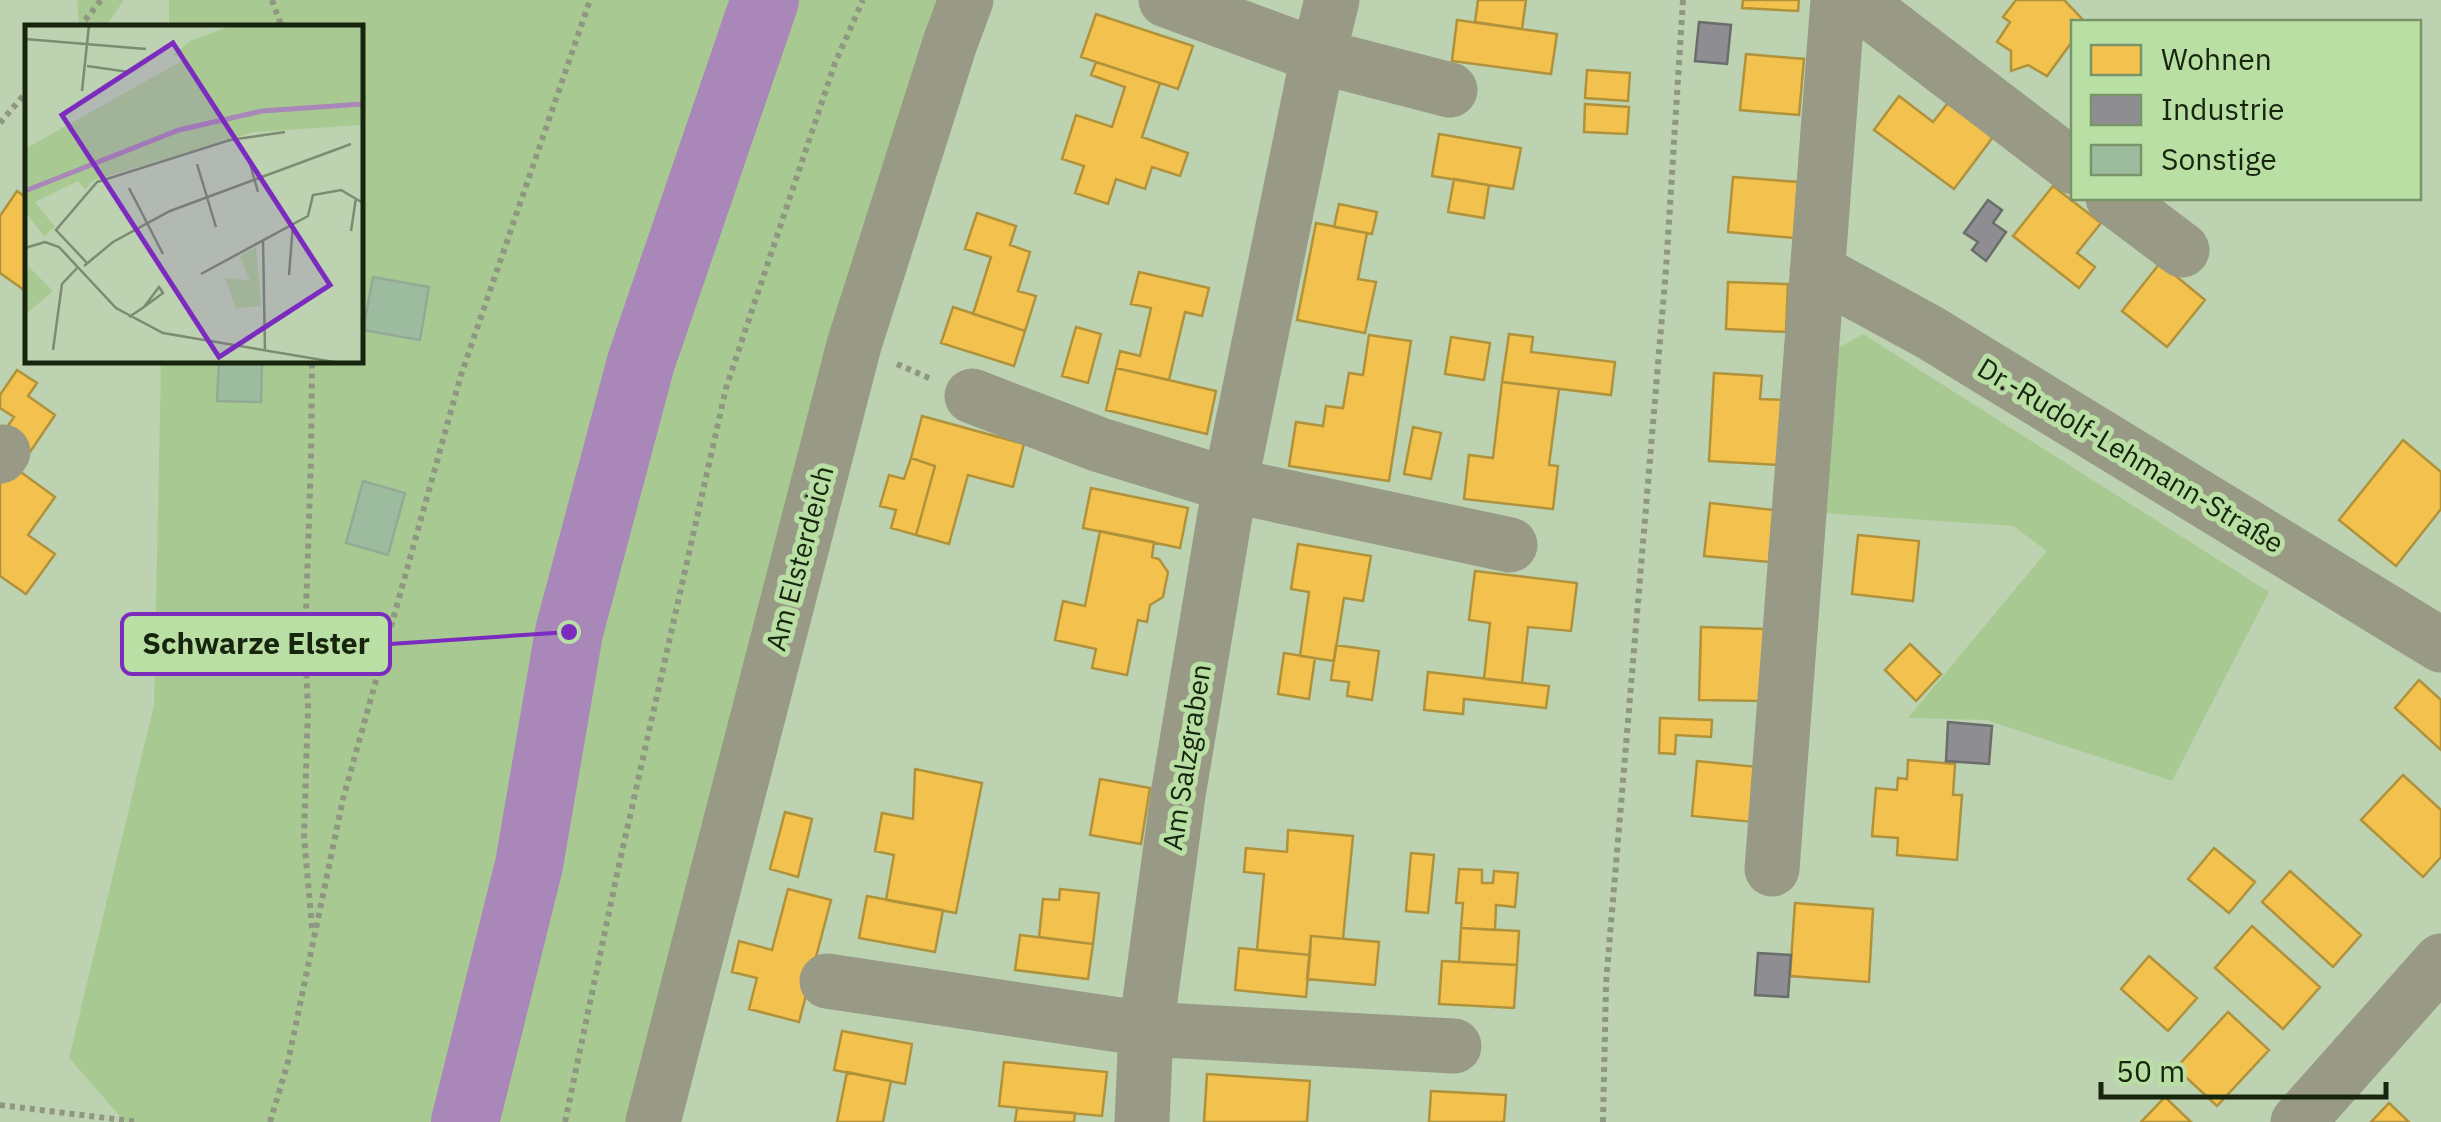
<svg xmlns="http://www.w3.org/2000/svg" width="2441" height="1122" font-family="'IBM Plex Sans',sans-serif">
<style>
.green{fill:#a8ca92}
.homes{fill:#f2c14e;stroke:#b0923b;stroke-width:2.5}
.industry{fill:#8d8d92;stroke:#6a6e6a;stroke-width:2.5}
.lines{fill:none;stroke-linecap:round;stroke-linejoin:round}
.river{stroke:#a987b9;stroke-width:68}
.building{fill:#9dbb9f;stroke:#95aa94;stroke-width:2.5}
.path{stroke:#8f9681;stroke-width:6;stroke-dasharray:5 5;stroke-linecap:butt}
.minor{stroke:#989a85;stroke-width:55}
.labels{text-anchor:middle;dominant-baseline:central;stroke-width:10;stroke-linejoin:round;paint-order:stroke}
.street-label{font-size:28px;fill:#17240e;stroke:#b9dfa4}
.inset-river{fill:none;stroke:#a987b9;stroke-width:5}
.inset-road{fill:none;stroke:#7b8c70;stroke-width:2.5}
.view{fill:#7b2cbf;fill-opacity:0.15;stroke:#7b2cbf;stroke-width:5}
.inset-edge{fill:none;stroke:#17240e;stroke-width:5}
.leader{fill:none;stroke:#7b2cbf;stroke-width:4}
.callout-dot{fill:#7b2cbf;stroke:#b9dfa4;stroke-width:4}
.callout{fill:#b9dfa4;stroke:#7b2cbf;stroke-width:4}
.callout-label{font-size:30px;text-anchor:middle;font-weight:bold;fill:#17240e}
</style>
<rect width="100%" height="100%" fill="#bdd2b1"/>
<path class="green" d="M77,0H124L105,27L79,28Z
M169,0H950L820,379L626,1122H125L69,1058L154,705L161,360H360V28L169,27Z
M1863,334L2269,592L2172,781L1986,720L1908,718L2047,551L2013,526L1822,513L1833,351Z"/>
<path class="homes" d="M1478,0H1526L1522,29L1475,22Z
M1743,0H1799L1798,11L1742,8Z
M2016,0H2064L2085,22H2074V39L2047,76L2028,65L2011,71V51L1997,42L2010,22L2003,17Z
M1096,14L1193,46L1178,89L1081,57Z
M1457,20L1557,34L1551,74L1452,61Z
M1746,54L1804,59L1799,115L1740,110Z
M1096,62L1160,83L1142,137L1188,153L1180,176L1152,167L1145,189L1116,179L1108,204L1075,193L1084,166L1062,159L1076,115L1112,127L1125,87L1091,75Z
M1587,70L1630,73L1628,101L1585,98Z
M1899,96L1933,122L1948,103L1993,137L1954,189L1874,130Z
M1585,104L1629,107L1627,134L1584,132Z
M1439,134L1521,148L1513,189L1432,176Z
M1733,177L1798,182L1794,238L1728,232Z
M1454,179L1489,185L1484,218L1448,212Z
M2053,186L2101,223L2077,253L2095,267L2079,288L2013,236Z
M17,191L28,199L27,292L0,273V216Z
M1339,204L1377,212L1372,234L1334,227Z
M977,213L1016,226L1010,245L1030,252L1018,291L1036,296L1025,331L973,314L991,257L965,249Z
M1316,223L1367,233L1358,279L1376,282L1365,333L1297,320Z
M2160,263L2205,300L2167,347L2122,311Z
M1139,272L1209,288L1202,316L1185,312L1169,380L1116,368L1120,351L1140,356L1151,308L1131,304Z
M1728,282L1788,284L1786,332L1726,329Z
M953,307L1025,331L1014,366L941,343Z
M1076,327L1101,334L1088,383L1062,376Z
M1509,334L1533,337L1531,352L1615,362L1611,395L1502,382Z
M1369,335L1411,341L1389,481L1289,466L1296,422L1323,426L1326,406L1343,408L1349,373L1363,375Z
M1451,337L1490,343L1484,380L1445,374Z
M1116,368L1216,391L1207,434L1106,410Z
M17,370L37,383L28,396L55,415L30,452L2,434L14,417L0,408V395Z
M1714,373L1762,376L1760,399L1783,400L1779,465L1709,461Z
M1502,382L1559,389L1549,465L1558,466L1553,509L1464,499L1469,455L1493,458Z
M922,416L1024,444L1013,487L968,475L949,544L916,535L935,466L911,458Z
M1413,427L1441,433L1431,479L1404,474Z
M2403,440L2441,472V509L2396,566L2339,520Z
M911,458L935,466L916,535L891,528L896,510L880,506L889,475L904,479Z
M7,462L55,497L28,535L55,554L26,594L0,576V472Z
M1091,488L1188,508L1180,548L1083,528Z
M1710,503L1774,510L1769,562L1704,556Z
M1100,531L1154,542L1152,557L1159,559L1168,572L1163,597L1150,605L1147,622L1138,620L1127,675L1092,668L1096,649L1055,640L1063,601L1085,606Z
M1858,535L1919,541L1913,601L1852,594Z
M1298,544L1371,556L1363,601L1344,598L1334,661L1300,656L1309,592L1291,589Z
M1475,571L1577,583L1571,631L1528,627L1522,683L1484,679L1490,623L1469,620Z
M1701,627L1766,629L1764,701L1699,700Z
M1910,644L1941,674L1916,701L1885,670Z
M1336,645L1379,651L1372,700L1347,696L1349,682L1331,680Z
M1284,653L1315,658L1309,699L1278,694Z
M1428,672L1549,686L1546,708L1464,699L1463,714L1424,710Z
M2419,680L2441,700V750L2395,708Z
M1660,718L1712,720L1711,737L1676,735L1675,754L1659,753Z
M1908,760L1955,764L1953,795H1962L1957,860L1897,855L1898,838L1872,836L1876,788L1897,790L1898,778L1907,779Z
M1697,761L1758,767L1753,822L1692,816Z
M915,769L982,783L956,913L886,900L894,855L875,851L882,813L913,819Z
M2403,775L2441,810V857L2423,877L2361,820Z
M1100,779L1150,788L1141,844L1090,835Z
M785,812L812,819L798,877L770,869Z
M1288,830L1353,836L1343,939L1311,936L1310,955L1257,950L1264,874L1244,872L1246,848L1287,852Z
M2214,848L2255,882L2229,913L2188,879Z
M1411,853L1434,855L1428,913L1406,911Z
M1459,869L1482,870V883H1493L1494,871L1518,873L1515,907L1496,905L1495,930L1461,928L1463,903H1456Z
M2290,871L2361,935L2333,967L2262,902Z
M788,889L831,900L799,1022L749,1009L757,978L732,972L739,941L772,950Z
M1060,889L1099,893L1093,944L1039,937L1043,899L1059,900Z
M867,896L943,910L935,952L859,938Z
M1795,903L1873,909L1869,982L1790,976Z
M2252,926L2320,987L2283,1029L2215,968Z
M1461,928L1519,931L1517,965L1459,962Z
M1020,935L1093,944L1088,979L1015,970Z
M1311,936L1379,942L1375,985L1307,979Z
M1239,948L1310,955L1306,997L1235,990Z
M2149,956L2197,998L2168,1031L2121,989Z
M1442,961L1517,965L1514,1008L1439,1004Z
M2228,1012L2269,1050L2217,1106L2176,1068Z
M842,1031L912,1044L905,1084L834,1070Z
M1004,1062L1107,1072L1102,1116L999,1106Z
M847,1072L891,1081L883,1122H837Z
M1207,1074L1310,1081L1307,1122H1204Z
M1431,1091L1506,1095L1504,1122H1429Z
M2165,1097L2191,1122H2141Z
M2389,1103L2409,1122H2371Z
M1017,1108L1075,1113L1074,1122H1015Z"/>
<path class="industry" d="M1699,22L1731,25L1727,64L1695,61Z
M1988,200L2002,210L1993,223L2006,232L1986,261L1972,250L1978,242L1964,233Z
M1948,722L1992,726L1989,764L1946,761Z
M1758,953L1791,955L1788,997L1755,995Z"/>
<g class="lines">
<path class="river" d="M465,1122L529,865L569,632L641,362L765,0"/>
</g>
<path class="building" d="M373,277L429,287L420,340L363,330Z
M219,361L262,363L261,402L217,401Z
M363,481L405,493L388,555L346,543Z"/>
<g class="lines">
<path class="path" d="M272,0L282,28
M79,28L101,0
M0,123L28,90
M897,364L931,379
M312,928L304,836L308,708L305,642L311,459L312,360
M0,1105L139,1122
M270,1122L288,1062L343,799L461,375L590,0
M565,1122L617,874L726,388L835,63L863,0
M1603,1122L1606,983L1666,269L1683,0"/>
<path class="minor" d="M1166,0L1318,56L1450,90
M1855,0L2074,167
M2113,198L2182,250
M1817,271L1929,332L2441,645
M972,396L1100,445L1230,485L1510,545
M0,456L3,452
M1772,869L1838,0
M827,981L1146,1029L1454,1046
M653,1122L854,345L950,43L966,0
M1142,1122L1146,1029L1178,795L1230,485L1318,56L1332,0
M2298,1122L2441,961"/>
</g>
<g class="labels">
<g class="street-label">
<text transform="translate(2131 455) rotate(31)">Dr.-Rudolf-Lehmann-Straße</text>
<text transform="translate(799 558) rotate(-75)">Am Elsterdeich</text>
<text transform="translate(1186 757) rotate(-81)">Am Salzgraben</text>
</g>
</g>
<g transform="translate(25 25)">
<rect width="338" height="338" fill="#bdd2b1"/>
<path d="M209,0H337V100L229,107L69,155L60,165L53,156L10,177L30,202L19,211L0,187V124L164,32L147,30L167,15ZM231,222L236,281L211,283L200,253L225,256L215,231ZM4,242L28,266L0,290V246Z" fill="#a8ca92"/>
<path class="inset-river" d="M0,166L154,105L237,86L338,79"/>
<path class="inset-road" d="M0,14L121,24M62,41L104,47M57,66L64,0M223,132L233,167M172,139L191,202M104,163L138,229M326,206L331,173M238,215L240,326M0,223L20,217L34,222L91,283L138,308L309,337M62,238L31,205L72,157L205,115L260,107M59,241L88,217L145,186L326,119M176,249L283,191L288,170L316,165L338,178M264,250L268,199M104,292L119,282L138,268L134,262L119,282M28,325L37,259L53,242"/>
<path class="view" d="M148,18L305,260L194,332L37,90Z"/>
<rect width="338" height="338" class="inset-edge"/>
</g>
<path class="leader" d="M569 632L390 644"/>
<circle class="callout-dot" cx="569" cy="632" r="10"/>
<rect class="callout" x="122" y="614" width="268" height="60" rx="10"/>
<g class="callout-label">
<text x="256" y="654">Schwarze Elster</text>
</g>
<rect x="2071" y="20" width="350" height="180" fill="#b9dfa4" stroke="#789468" stroke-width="2.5"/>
<rect x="2091" y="45" width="50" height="30" fill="#f2c14e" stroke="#789468" stroke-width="2.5"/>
<text x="2161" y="70" font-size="30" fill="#17240e">Wohnen</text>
<rect x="2091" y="95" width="50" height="30" fill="#8d8d92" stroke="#789468" stroke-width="2.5"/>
<text x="2161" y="120" font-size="30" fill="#17240e">Industrie</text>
<rect x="2091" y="145" width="50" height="30" fill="#9dbb9f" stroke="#789468" stroke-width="2.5"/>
<text x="2161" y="170" font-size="30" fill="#17240e">Sonstige</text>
<path d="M2101 1082v15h285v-15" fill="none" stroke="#17240e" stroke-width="5"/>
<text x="2116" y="1082" font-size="30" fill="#17240e" stroke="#b9dfa4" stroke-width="8" paint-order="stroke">50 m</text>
</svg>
